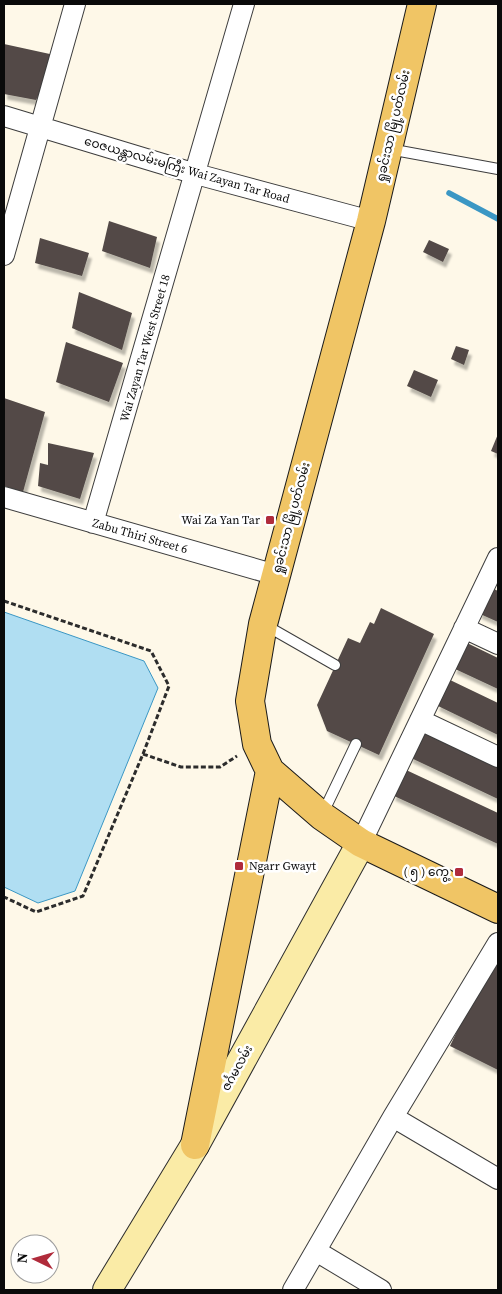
<svg xmlns="http://www.w3.org/2000/svg" width="502" height="1294" font-family="'Source Serif 4','Noto Sans Myanmar',serif">
<style>
.water{fill:#b0def2;stroke:#3b97c4}
.lines{fill:none;stroke-linecap:round;stroke-linejoin:round}
.stream{stroke:#3b97c4;stroke-width:5.5}
.building{fill:#524a47;filter:url(#shadow)}
.lane-casing{stroke:#3d3d3d;stroke-width:12}
.street-casing{stroke:#3d3d3d;stroke-width:22}
.secondary-casing{stroke:#2c2c2c;stroke-width:30}
.primary-casing{stroke:#1b1b1b;stroke-width:30}
.path{stroke:#2c2c2c;stroke-width:3;stroke-dasharray:5 2.5;stroke-linecap:butt}
.lane{stroke:#fff;stroke-width:10}
.street{stroke:#fff;stroke-width:20}
.secondary{stroke:#faeba6;stroke-width:28}
.primary{stroke:#f0c565;stroke-width:28}
.poi-dot{fill:#b02b3b;stroke:#fff;stroke-width:2}
.labels{text-anchor:middle;dominant-baseline:central;stroke-width:5;stroke-linejoin:round;paint-order:stroke}
.street-label{font-size:12px;fill:#0a0a0a;stroke:#fff}
.poi-label{font-size:12px;fill:#0a0a0a;stroke:#fff;text-anchor:end}
</style>
<defs>
<filter id="shadow"><feDropShadow dx="3" dy="5.5" stdDeviation="1" flood-color="#0004"/></filter>
</defs>
<rect width="100%" height="100%" fill="#fef8e8"/>
<path class="water" d="M4,612L144,661L158,688L75,891L38,903L4,887Z"/>
<g class="lines">
<path class="stream" d="M449,193L498,219"/>
</g>
<path class="building" d="M4,44L59,56L36,100L4,94Z
M109,221L157,237L150,268L102,251Z
M40,238L89,253L82,276L35,263Z
M429,240L449,249L443,262L423,252Z
M79,292L132,313L122,350L72,328Z
M66,342L123,363L109,402L56,382Z
M456,346L469,350L464,365L451,359Z
M414,370L438,380L431,397L407,386Z
M4,398L45,412L23,492L4,486Z
M498,434V454L491,451Z
M48,443L94,453L80,499L38,486L40,463L48,465Z
M490,587L498,591V622L478,613Z
M381,608L434,634L379,755L327,731L317,705L348,638L360,643L370,622L374,624Z
M465,642L498,658V689L453,668Z
M448,679L498,703V735L436,705Z
M421,731L498,767V799L409,757Z
M404,769L498,813V844L392,795Z
M494,954L498,956V1070L450,1046Z"/>
<g class="lines">
<g class="lane-casing">
<path id="lane" d="M389,149L498,169
M265,625L335,665
M322,815L356,744"/>
</g>
<g class="street-casing">
<path id="street" d="M4,116L196,174L371,221
M4,255L75,4
M4,497L276,575
M93,523L244,4
M464,628L498,644
M420,720L498,757
M361,843L498,558
M393,1117L498,1179
M316,1251L381,1290
M293,1290L393,1117L498,943"/>
</g>
<g class="secondary-casing">
<path id="secondary" d="M107,1290L195,1145L361,843"/>
</g>
<g class="primary-casing">
<path id="primary" d="M422,4L371,221L263,624L250,701L257,744L270,771L322,816L361,843L498,909
M195,1145L270,771"/>
</g>
<path class="path" d="M4,601L151,651L169,686L143,754L83,896L36,912L4,897
M143,754L181,767H220L237,756"/>
<use href="#lane" class="lane"/>
<use href="#street" class="street"/>
<use href="#secondary" class="secondary"/>
<use href="#primary" class="primary"/>
</g>
<g class="poi-dot">
<rect x="265" y="515" width="10" height="10" rx="2.5"/>
<rect x="234" y="861" width="10" height="10" rx="2.5"/>
<rect x="454" y="867" width="10" height="10" rx="2.5"/>
</g>
<g class="labels">
<g class="street-label">
<text transform="translate(393 126) rotate(-77)">ရှုခင်းသာ မြို့ပတ်လမ်း</text>
<text transform="translate(187 170) rotate(16)">ဝေဇယန္တာလမ်းမကြီး Wai Zayan Tar Road</text>
<text transform="translate(145 348) rotate(-74)">Wai Zayan Tar West Street 18</text>
<text transform="translate(291 518) rotate(-75)">ရှုခင်းသာ မြို့ပတ်လမ်း</text>
<text transform="translate(140 536) rotate(16)">Zabu Thiri Street 6</text>
<text transform="translate(237 1068) rotate(-61)">ဇင်္ဂမလမ်း</text>
</g>
<g class="poi-label">
<text x="260" y="520">Wai Za Yan Tar</text>
<text x="249" y="866" text-anchor="start">Ngarr Gwayt</text>
<text x="449" y="872">( ၅ ) ကွေ့</text>
</g>
</g>
<rect width="502" height="1294" fill="none" stroke="#0a0a0a" stroke-width="10"/>
<g transform="translate(35 1259) rotate(275)"><circle r="24" fill="#ffffff" stroke="#9d9d9d"/>
<path d="M0-4L9 19L0 12L-9 19Z" fill="#b02b3b"/>
<text y="-8" font-size="14" font-weight="bold" text-anchor="middle" fill="#0a0a0a">N</text>
</g>
</svg>
